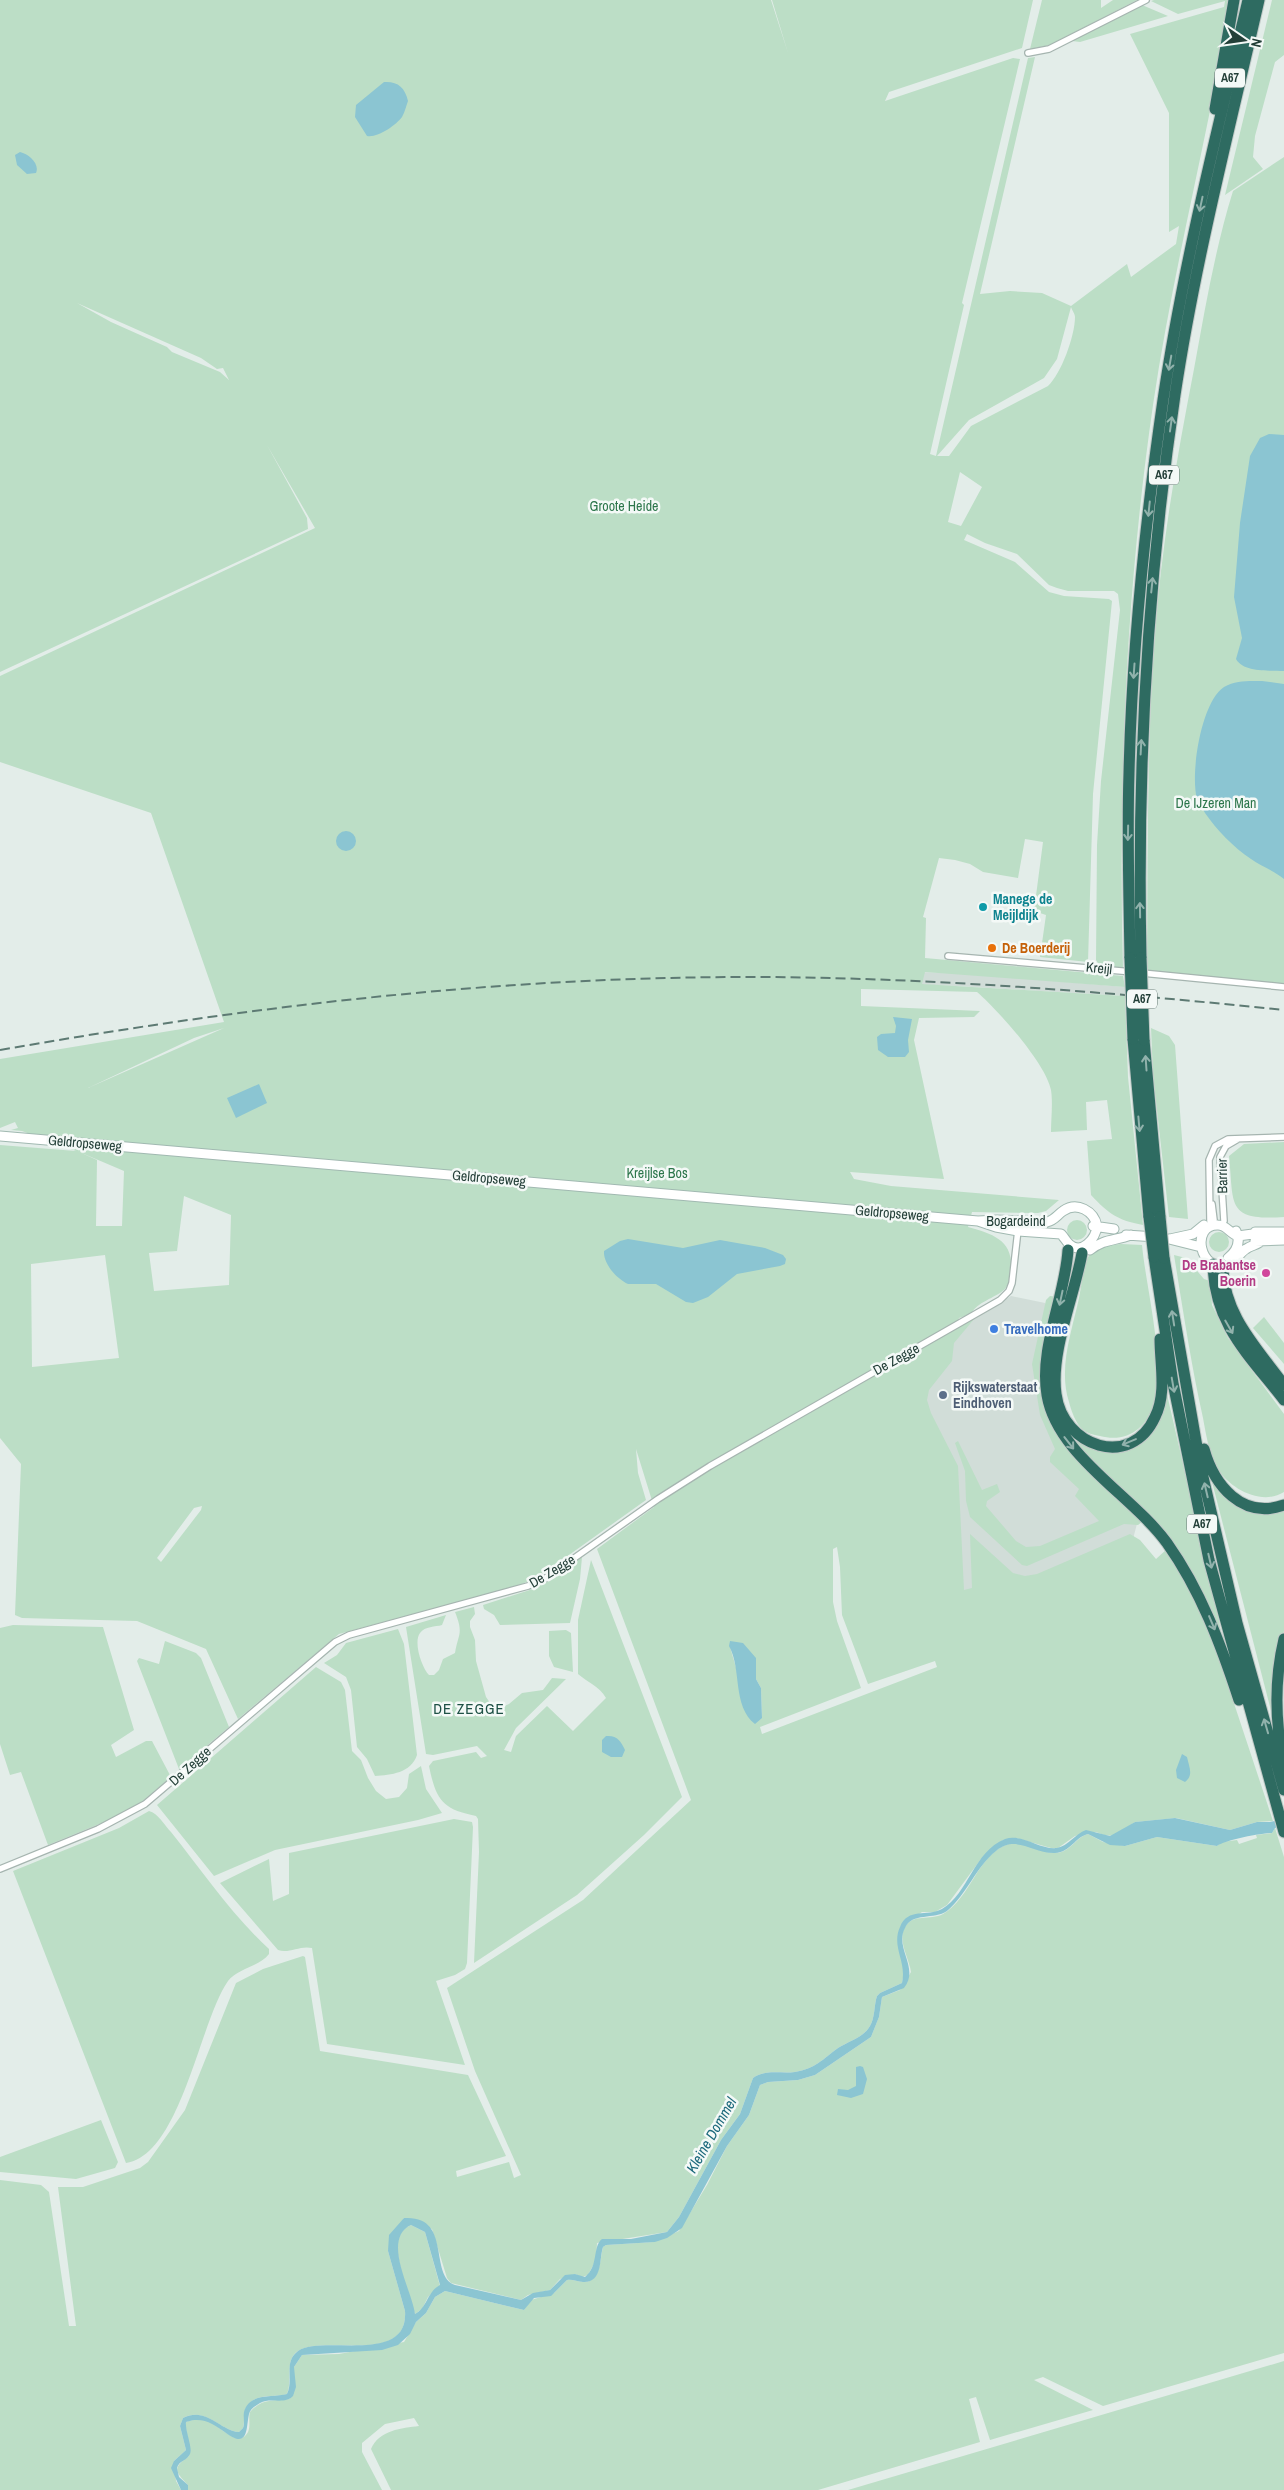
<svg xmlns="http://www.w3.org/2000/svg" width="1284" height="2490" font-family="'Archivo Narrow',sans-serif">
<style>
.built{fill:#d1ddd8}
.green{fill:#bcdec6;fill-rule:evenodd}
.water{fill:#8bc5d2;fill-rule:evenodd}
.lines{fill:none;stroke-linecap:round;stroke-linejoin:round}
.minor-casing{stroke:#a6b5b0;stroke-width:8}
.secondary-casing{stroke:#a1b9b1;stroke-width:11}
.motorway-casing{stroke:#c1c9c7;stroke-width:13}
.minor{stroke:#fff;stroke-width:5.5}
.secondary{stroke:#fff;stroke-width:9}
.motorway{stroke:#2e6b61;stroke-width:11}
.rail{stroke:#5d7a73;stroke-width:2;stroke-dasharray:10 5;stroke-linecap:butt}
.motorway-bridge-casing{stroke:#c1c9c7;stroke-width:13;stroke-linecap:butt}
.motorway-bridge{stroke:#2e6b61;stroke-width:11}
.oneway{stroke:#91b2ac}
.culture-dot{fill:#0f9aa8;stroke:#f4f9f7;stroke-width:2}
.food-dot{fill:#e8710a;stroke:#f4f9f7;stroke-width:2}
.hotel-dot{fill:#d1479c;stroke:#f4f9f7;stroke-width:2}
.shop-dot{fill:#3f7fe0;stroke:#f4f9f7;stroke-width:2}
.service-dot{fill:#5c6f8a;stroke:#f4f9f7;stroke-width:2}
.labels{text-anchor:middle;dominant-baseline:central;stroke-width:5;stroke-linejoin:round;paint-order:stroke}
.shield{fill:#f4f9f7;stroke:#627771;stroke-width:1}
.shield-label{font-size:12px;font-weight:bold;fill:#233f38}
.park-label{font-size:14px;fill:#2c764b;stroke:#f4f9f7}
.culture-label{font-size:14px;font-weight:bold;fill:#0d838f;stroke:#f4f9f7;text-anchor:start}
.food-label{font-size:14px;font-weight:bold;fill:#c56008;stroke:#f4f9f7;text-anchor:start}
.street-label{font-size:14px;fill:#233f38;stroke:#f4f9f7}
.hotel-label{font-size:14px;font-weight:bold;fill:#b23c85;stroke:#f4f9f7;text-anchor:end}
.shop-label{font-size:14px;font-weight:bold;fill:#366cbe;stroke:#f4f9f7;text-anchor:start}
.service-label{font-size:14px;font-weight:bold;fill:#4e5e75;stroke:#f4f9f7;text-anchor:start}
.neighbourhood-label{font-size:15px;letter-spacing:1px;fill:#1e5146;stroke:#f4f9f7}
.water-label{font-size:15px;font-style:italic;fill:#1c697c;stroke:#f4f9f7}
</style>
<rect width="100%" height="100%" fill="#e3ede9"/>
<path class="built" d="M778,969L959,973L1125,987V996L957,986L779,980Z
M1011,1296L1045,1303L1048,1313L1043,1406L1138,1520L1133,1539L1059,1574L959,1599L901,1386L971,1321Z"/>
<path class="green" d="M0,0H771L788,53L772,0H1033L1022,48L889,92L885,101L1013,58L1020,59L962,303L964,305L930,454L936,456L1028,58L1035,57L980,294L1010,291L1042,293L1071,306L1127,264L1131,277L1176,244L1179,226L1169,232V113L1130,34L1224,7L1225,1L1178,14L1151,1L1154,0H1231C1208,136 1173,269 1153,405C1126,592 1118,781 1123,969L1100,967L1096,960L1097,845L1101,781L1120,610L1118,594L1114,591H1068L1057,588L1049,585L1017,554L985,543L967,534L964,540L1015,562L1049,592L1064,596L1109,599L1112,601L1093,794L1088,962L1040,957L1046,915L1034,911L1043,842L1025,839L1018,878L983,872L970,864L955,860L939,858L923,917L926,918L925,958L1123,976L1125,987L925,972L922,984L1125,996L1128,1077L1143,1225C1117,1220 1109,1214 1091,1195L1087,1141L1112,1139L1107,1100L1086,1102L1087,1130L1051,1132C1051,1119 1053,1103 1051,1090C1046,1064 998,1010 977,992L861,989V1006L980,1011L974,1017L919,1018L914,1040L944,1179L850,1172L854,1179L891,1186L1059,1200L1046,1211L1038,1213L972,1212L968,1227C994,1234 1014,1241 1011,1271C1010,1277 1009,1284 1005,1289C994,1299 978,1301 971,1314L959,1318L956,1327L975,1318L954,1343L952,1361L929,1390L927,1400L931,1413L958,1466L964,1590L972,1588L970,1534L1013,1573L1025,1576L1037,1574L1130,1534L1140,1540L1156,1559L1167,1549L1199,1607L1214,1643L1273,1821L1257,1822L1230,1830L1176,1818L1135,1822L1114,1836L1104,1835L1096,1832L1075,1836L1058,1848H1051L1016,1838L1003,1840L981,1859L947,1905L935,1912H922L900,1927L905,1968L902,1983L880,1993L877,1996C874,2005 875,2018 870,2026C863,2038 849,2041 838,2048C823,2059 815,2069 795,2072C781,2074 765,2069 753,2078L740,2114L721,2140L679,2217L667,2232L597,2243L596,2260L588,2275L582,2277L575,2274L560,2279L550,2290L528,2295L521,2300L451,2283L447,2278L432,2229L404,2218L388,2251L405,2311C409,2366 324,2334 298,2351C284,2360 293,2381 287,2394C274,2398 255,2392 246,2408C243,2414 245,2422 243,2428L239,2432C219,2430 205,2406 183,2418L180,2426L186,2450L174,2461L176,2481L181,2490H0V2180L41,2185L49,2192L69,2326H76L58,2187H83L140,2168L148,2162L185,2110L236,1983L263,1969L303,1956L305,1957L320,2051L468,2075L506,2156L456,2171L457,2177L509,2162L514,2178L521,2175L475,2071L447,1988L583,1900L691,1800L597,1549L654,1507L636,1449L638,1473L646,1500L541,1575L518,1586L339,1634L238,1719L206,1649L137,1621L22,1618L15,1615L21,1464L0,1438V1145L76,1151L22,1131L11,1130L18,1128L15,1122L0,1128V1059L224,1022L151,813L0,762V676L315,528L267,445L307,518L308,529L0,672ZM77,303L201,358L217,369L223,368L229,380L220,372L172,352L167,347L111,322ZM1071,307C1072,310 1075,314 1075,317C1075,336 1061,374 1048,386L971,426L949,456H937L969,420L1044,378L1057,359ZM960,472L982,487L961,526L948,522ZM224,1028L88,1088L194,1038ZM77,1151L124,1171L122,1226H96L97,1160ZM184,1196L231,1215L229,1285L154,1291L149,1253L177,1251ZM105,1255L119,1358L32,1367L31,1264ZM202,1506L201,1510L161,1562L157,1558L194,1508ZM837,1547L840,1567L842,1615L868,1684L935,1661L937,1667L762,1734L760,1727L861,1688L837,1621L833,1602V1549ZM730,1647L756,1672V1679L761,1688L762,1718L737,1671Z
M1042,0H1101V8L1113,0H1137L1050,45L1030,49Z
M1272,0H1284V55L1275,62L1255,136L1253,157L1263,169L1225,195Z
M1142,5L1168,16L1080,42L1072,41Z
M1284,157V985L1147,970C1148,837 1146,704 1161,571C1169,503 1181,436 1194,369C1205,309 1215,249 1233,191Z
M1151,1028L1169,1036L1175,1045L1188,1219L1169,1217L1153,1075Z
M1284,1142V1217C1226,1221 1234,1205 1229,1156L1244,1144Z
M1067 1230a10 10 0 1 1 20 0a10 10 0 1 1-20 0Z
M1209 1242a10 10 0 1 1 20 0a10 10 0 1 1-20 0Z
M1121,1244L1142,1245C1146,1288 1166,1363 1154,1403C1147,1429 1126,1443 1100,1436C1093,1435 1087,1433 1082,1429C1076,1424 1071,1410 1069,1402C1058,1368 1072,1331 1079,1298C1086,1264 1079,1247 1121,1244Z
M1174,1255L1186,1258L1204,1279L1210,1281L1212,1305L1228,1338L1284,1414V1492C1262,1506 1230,1489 1218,1469C1209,1455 1206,1434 1203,1418C1191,1364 1183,1310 1174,1255Z
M1050,1296L1059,1297L1053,1422L1143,1521L1138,1525L1124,1524L1027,1566L1022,1565L970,1517L966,1501L965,1471L955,1443L958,1441L982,1490L997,1484L1000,1492L987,1501L986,1506L1016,1541L1026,1547L1040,1546L1099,1521L1075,1496L1079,1489L1050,1462V1457L1055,1449L1040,1415L1032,1364L1046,1300Z
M1264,1317L1284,1343V1364L1253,1328Z
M1166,1390L1219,1620L1223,1644C1203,1603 1185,1556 1155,1521C1129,1489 1089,1467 1068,1430L1087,1445L1137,1442Z
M1211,1478L1238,1503L1284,1508V1631L1278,1659L1276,1730Z
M582,1557L580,1579L570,1623L500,1625L494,1615L484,1609L483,1605L536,1588Z
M591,1560L682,1797L644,1835L577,1895L474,1963L479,1852L478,1819L476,1816C442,1809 436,1800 429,1766L433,1761L476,1752L481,1758L487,1756L477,1746L433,1755L426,1754L406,1627L446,1615L442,1625C435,1627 425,1626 420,1633C413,1642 422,1668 429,1675H434L439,1670L443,1659L455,1653C458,1634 464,1634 455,1612L474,1607L475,1614L470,1621V1627L475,1640L476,1661L486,1697L495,1710L509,1704L522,1693L543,1690L552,1678L566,1679L516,1728L504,1750L511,1752L516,1736L547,1706L573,1731L606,1698C599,1686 587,1682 578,1674V1620Z
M13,1625L103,1627L134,1730L111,1745L116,1757L146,1741H152L171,1777L131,1811L48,1845L21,1772L10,1775L0,1744V1628Z
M398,1629L404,1644L417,1755C411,1773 391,1775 375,1776L367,1759L357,1747L351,1690L346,1677L324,1663L337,1655L346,1643Z
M566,1630L571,1633L573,1672L554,1667L549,1656V1631Z
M165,1641L196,1653L201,1658L229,1727L179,1769L137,1661L139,1658L159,1664Z
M316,1667L341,1682L345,1690L352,1751L361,1760L368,1778L376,1791L386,1799L399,1797L407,1788L409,1774L421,1766L426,1789L442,1813L418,1820L275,1850L214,1876L157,1805Z
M149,1811C158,1813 165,1826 171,1832C203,1872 231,1914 269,1949V1954C259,1967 238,1968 228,1981C200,2020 181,2155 126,2163L13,1871L119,1828Z
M454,1819L472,1822L473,1827L467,1963L465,1969L455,1975L436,1981L465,2065L327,2044L312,1948C300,1945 289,1954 278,1950L220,1883L269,1859L273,1901L289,1894V1853Z
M1275,1828L1284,1857V2353L1103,2406L1043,2377L1034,2380L1093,2410L990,2440L976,2397L969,2399L980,2442L818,2490H391L371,2449C379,2430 402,2428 419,2426L414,2418L385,2424L362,2443V2452L382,2490H188V2485C174,2470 173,2468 189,2456C191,2444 185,2434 186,2422C193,2419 203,2419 210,2422C220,2426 239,2449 248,2432C251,2425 248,2418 250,2412C262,2398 274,2401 290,2399L294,2367L302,2355L339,2354L404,2342L416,2322L426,2313L435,2297L445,2291L524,2310L531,2300L554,2293L567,2280C573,2279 577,2282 583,2282C601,2283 600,2258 603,2247L606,2245L654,2242L679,2231L707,2185L727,2146L749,2115L760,2085L768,2082L798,2080L815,2075L871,2037L879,2017L882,1997L900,1990L911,1972C909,1958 897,1940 905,1927C913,1913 930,1921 943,1914C971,1898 977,1855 1008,1844C1024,1839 1040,1854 1056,1853C1071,1852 1076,1837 1088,1834L1103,1842L1125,1846L1157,1837L1217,1846L1222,1842L1237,1840L1239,1844L1257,1838L1256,1835L1272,1833Z
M101,2120L118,2162L115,2168L76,2179L0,2172V2157Z
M411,2225L425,2232L440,2286L428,2297L422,2309L415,2314C409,2295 394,2257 398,2238C399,2231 405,2228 411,2225Z
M1284,2361V2490H848Z"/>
<path class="water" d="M384,82C397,81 405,87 408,101C406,106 405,112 402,117C396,125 378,138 367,136L355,117L356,105Z
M20,152C29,154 40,164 36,173L27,174L17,165L15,155Z
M1269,434L1284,435V671C1269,670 1244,673 1236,659L1242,638L1234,597L1240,523L1250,456L1260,438Z
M1262,681L1284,684V879C1274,871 1261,866 1251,859C1234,848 1216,829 1205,813C1203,809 1199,804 1197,799C1190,774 1201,702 1224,687C1236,680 1249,681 1262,681Z
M336 841a10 10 0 1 1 20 0a10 10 0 1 1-20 0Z
M893,1017L912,1019L908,1040L909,1052L905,1057H888L878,1050L877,1037L881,1034L895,1033L896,1026Z
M259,1084L267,1103L236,1118L227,1098Z
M628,1239L683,1248L720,1240L765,1248L783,1255L786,1259L785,1264L780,1266L737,1274L708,1297L693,1303L686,1302L656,1284H628C617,1279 603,1264 604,1251L620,1241Z
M730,1641L743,1643L756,1658V1679L761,1688L762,1718L755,1724C732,1706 742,1669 729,1646Z
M606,1736C617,1735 621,1741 625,1750L622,1757H611L602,1752V1740Z
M1182,1754L1187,1757C1189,1767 1194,1775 1185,1782L1177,1778L1176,1770Z
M1175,1818L1230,1830L1257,1822H1270L1284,1819V1825L1275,1828L1272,1833C1261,1833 1225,1840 1217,1846L1157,1837L1125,1846L1110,1845L1088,1834C1075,1837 1071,1852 1055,1853C1033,1854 1017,1834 996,1851C976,1867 967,1894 947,1911C934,1920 912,1912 905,1928C894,1948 920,1968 904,1988L882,1997L879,2017L871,2037L815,2075L798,2080L768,2082L760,2085L749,2115L727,2146L682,2228L667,2238L655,2242L606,2245L603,2247C599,2259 603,2283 583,2282C577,2282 573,2279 567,2280L551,2296L534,2298L524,2310L445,2291L435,2297L426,2313L416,2322L410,2334L398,2345L382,2350L302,2355L294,2367L296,2387L293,2396C285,2405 270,2397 260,2403C255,2406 250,2409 249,2414C246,2427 249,2450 226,2433C214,2424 202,2416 186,2422C185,2431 193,2448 190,2454C187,2461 179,2460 177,2468L179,2477L188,2485V2490H181L171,2468L174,2461L186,2450L180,2426L183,2418C206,2406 219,2430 239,2432L243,2428C245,2423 243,2417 244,2412C249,2392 274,2398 287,2394C294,2380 283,2362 298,2351C322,2334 409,2366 405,2311L388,2251L389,2235L404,2218C453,2215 428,2275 455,2285L521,2300L533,2293L550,2290L565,2275L575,2274L585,2277C599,2266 592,2247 602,2239H631L667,2232L679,2217L721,2140L740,2114L753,2078C765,2069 781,2074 795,2072C815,2069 823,2059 838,2048C849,2041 863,2038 870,2026C875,2018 874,2005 877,1996L880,1993L902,1983C907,1961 891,1947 900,1927C908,1907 927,1917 942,1909C969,1893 973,1852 1005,1839C1022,1833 1040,1850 1057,1848C1068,1846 1075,1834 1086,1830L1110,1836L1135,1822ZM411,2225L425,2232L440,2285C427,2292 427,2308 415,2314C412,2290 381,2239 411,2225Z
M860,2066L863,2067L867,2079L863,2094L851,2098L837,2095L838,2089L848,2090L856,2086V2067Z"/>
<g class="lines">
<g class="minor-casing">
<path id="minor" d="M1028,53L1049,49L1146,0
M948,956L1133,972
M1142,973L1284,987
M1212,1204L1214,1220
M1210,1221L1209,1160L1215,1146L1228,1139L1284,1137
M1224,1221L1220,1157L1226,1146L1238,1139
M0,1869L98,1829L145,1804L335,1642L349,1635L528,1586L546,1578L658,1499L710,1466L1000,1300L1009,1291L1012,1283L1019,1221"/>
</g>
<g class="secondary-casing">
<path id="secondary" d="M0,1136L978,1221L997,1220L1047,1222C1055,1220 1057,1215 1063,1211C1077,1201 1094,1211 1097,1226C1096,1238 1082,1256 1069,1244C1066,1241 1064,1237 1061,1234L1018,1231L996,1227L978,1221
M1093,1226L1114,1229
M1255,1232H1284
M1126,1235L1156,1237
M1169,1239L1201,1247
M1170,1239L1193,1234L1204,1225
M1255,1241L1284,1240
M1260,1242C1256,1245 1250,1246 1246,1249C1239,1253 1237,1261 1229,1264C1199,1275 1190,1224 1218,1225C1227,1225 1230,1234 1238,1236L1260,1233
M1090,1250C1104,1239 1114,1241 1131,1235
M1228,1258C1237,1251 1241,1242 1236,1231"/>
</g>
<g class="motorway-casing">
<path id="motorway" d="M1215,109L1234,0
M1130,958C1129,896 1127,834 1129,773C1132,648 1145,523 1163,400C1183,265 1217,132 1248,0
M1141,958C1137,770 1147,582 1175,395C1195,262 1229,131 1259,0
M1133,1039L1149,1217
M1144,1040L1160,1217
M1068,1250C1065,1298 1039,1347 1047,1395C1057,1455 1132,1495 1167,1543C1201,1591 1221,1645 1239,1700
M1082,1253C1075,1294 1050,1351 1056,1394C1063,1447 1131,1470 1155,1417C1167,1393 1160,1364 1160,1339
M1154,1257L1173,1383L1209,1560L1284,1832
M1164,1258L1200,1464L1237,1623L1284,1790
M1213,1264C1214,1324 1249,1355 1284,1400
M1223,1265C1222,1313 1257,1348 1284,1385
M1204,1449C1214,1485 1242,1520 1284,1505
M1284,1639C1274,1681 1275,1723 1284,1765"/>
</g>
<use href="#minor" class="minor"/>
<use href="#secondary" class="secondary"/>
<use href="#motorway" class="motorway"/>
<path class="rail" d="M0,1050C252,1006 504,976 760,977C936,978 1109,992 1284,1010"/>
<g class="motorway-bridge-casing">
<path id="motorway-bridge" d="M1130,958L1133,1039
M1141,958L1144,1040
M1149,1217L1154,1257
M1160,1217L1164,1258"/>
</g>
<use href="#motorway-bridge" class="motorway-bridge"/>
</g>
<defs><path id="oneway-shaft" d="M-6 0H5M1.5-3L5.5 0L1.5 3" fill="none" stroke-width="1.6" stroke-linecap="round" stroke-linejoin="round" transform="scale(1.25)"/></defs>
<g class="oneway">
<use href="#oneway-shaft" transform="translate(1201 204) rotate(102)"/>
<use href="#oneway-shaft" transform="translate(1170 363) rotate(100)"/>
<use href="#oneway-shaft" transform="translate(1171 424) rotate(-82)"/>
<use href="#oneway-shaft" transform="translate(1149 509) rotate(96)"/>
<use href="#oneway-shaft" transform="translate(1152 585) rotate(-84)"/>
<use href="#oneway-shaft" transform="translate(1134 671) rotate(94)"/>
<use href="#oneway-shaft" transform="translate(1141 747) rotate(-87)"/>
<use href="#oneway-shaft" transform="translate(1128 833) rotate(91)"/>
<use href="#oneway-shaft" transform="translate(1140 910) rotate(-91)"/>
<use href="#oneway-shaft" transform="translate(1146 1063) rotate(-94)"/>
<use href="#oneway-shaft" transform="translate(1139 1124) rotate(85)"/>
<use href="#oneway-shaft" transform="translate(1061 1298) rotate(102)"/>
<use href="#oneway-shaft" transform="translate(1173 1318) rotate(-99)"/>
<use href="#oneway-shaft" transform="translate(1229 1327) rotate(60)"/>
<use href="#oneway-shaft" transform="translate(1173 1385) rotate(80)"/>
<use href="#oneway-shaft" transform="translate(1129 1442) rotate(157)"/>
<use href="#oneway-shaft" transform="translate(1069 1443) rotate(52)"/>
<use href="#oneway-shaft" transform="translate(1206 1490) rotate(-103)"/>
<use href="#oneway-shaft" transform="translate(1210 1561) rotate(77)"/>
<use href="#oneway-shaft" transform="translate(1212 1623) rotate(67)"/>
<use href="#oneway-shaft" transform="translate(1266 1726) rotate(-106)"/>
</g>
<circle class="culture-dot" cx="983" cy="907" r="5"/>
<circle class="food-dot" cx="992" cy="948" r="5"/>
<circle class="hotel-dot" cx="1266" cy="1273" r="5"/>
<circle class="shop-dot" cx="994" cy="1329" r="5"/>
<circle class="service-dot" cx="943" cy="1395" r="5"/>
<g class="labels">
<g class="shield">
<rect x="1215" y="68.5" width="30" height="19" rx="4"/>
<rect x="1149" y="465.5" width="30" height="19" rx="4"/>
<rect x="1127" y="989.5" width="30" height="19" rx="4"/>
<rect x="1187" y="1514.5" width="30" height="19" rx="4"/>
</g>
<g class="shield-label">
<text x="1230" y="78">A67</text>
<text x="1164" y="475">A67</text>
<text x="1142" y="999">A67</text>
<text x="1202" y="1524">A67</text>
</g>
<g class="park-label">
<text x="624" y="506">Groote Heide</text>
<text x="1216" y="803">De IJzeren Man</text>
<text x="657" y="1173">Kreijlse Bos</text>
</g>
<g class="culture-label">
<text x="993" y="899">Manege de<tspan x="993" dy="16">Meijldijk</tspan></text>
</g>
<g class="food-label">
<text x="1002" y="948">De Boerderij</text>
</g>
<g class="street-label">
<text transform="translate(1099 968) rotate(6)">Kreijl</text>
<text transform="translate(85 1143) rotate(5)">Geldropseweg</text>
<text transform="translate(1222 1176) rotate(-91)">Barrier</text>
<text transform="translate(489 1178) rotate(5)">Geldropseweg</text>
<text transform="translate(892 1213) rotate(5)">Geldropseweg</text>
<text x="1016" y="1221">Bogardeind</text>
<text transform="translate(896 1359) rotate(-29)">De Zegge</text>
<text transform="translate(552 1571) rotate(-31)">De Zegge</text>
<text transform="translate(190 1766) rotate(-42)">De Zegge</text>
</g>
<g class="hotel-label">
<text x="1256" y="1265">De Brabantse<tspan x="1256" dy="16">Boerin</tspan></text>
</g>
<g class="shop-label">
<text x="1004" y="1329">Travelhome</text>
</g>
<g class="service-label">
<text x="953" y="1387">Rijkswaterstaat<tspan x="953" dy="16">Eindhoven</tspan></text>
</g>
<g class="neighbourhood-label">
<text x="469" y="1708">DE ZEGGE</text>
</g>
<g class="water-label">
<text transform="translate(711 2135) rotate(-60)">Kleine Dommel</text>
</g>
</g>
<g transform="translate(1244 40) rotate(103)" stroke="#f4f9f7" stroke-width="4" paint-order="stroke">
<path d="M0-4L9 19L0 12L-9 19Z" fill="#233f38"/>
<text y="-8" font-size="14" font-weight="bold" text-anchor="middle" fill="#233f38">N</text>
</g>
</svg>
